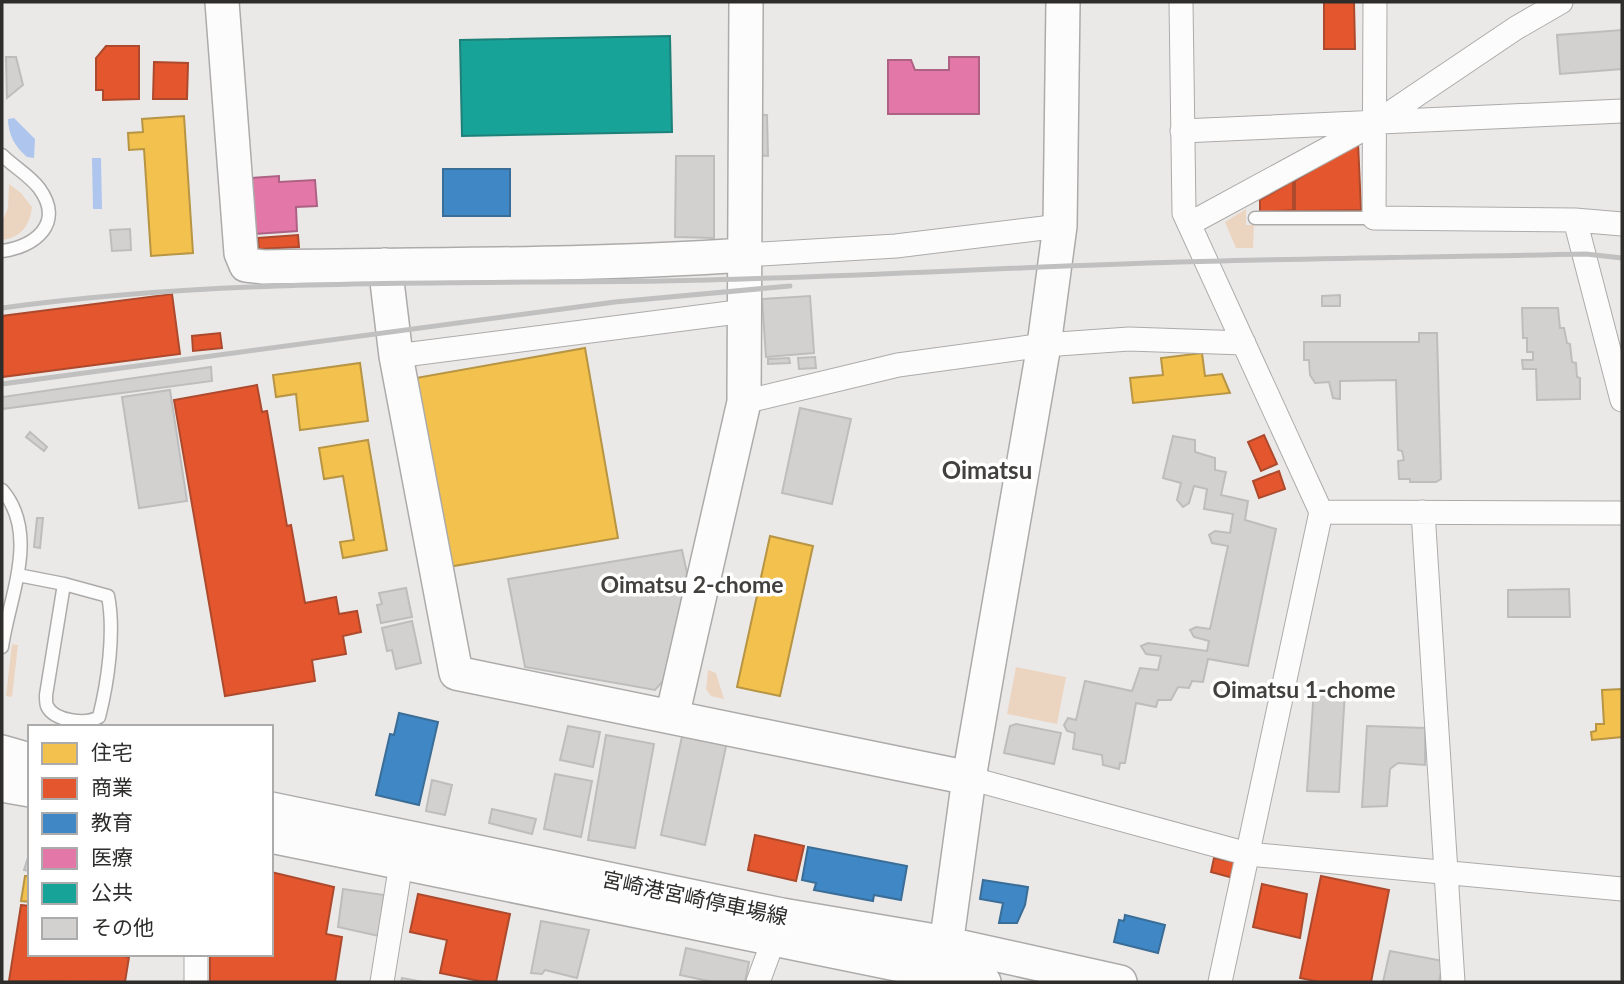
<svg xmlns="http://www.w3.org/2000/svg" width="1624" height="984" font-family="Lato,'Noto Sans JP',sans-serif">
<style>
.green{fill:#ecd5c0}
.water{fill:#aec5ed}
.homes{fill:#f2c14e;stroke:#b79544;stroke-width:2}
.shops{fill:#e4572e;stroke:#ad4a2d;stroke-width:2}
.schools{fill:#3f88c5;stroke:#3a6d97;stroke-width:2}
.health{fill:#e377a8;stroke:#ad6183;stroke-width:2}
.public{fill:#17a398;stroke:#1e8078;stroke-width:2}
.building{fill:#d2d1d0;stroke:#bebdbd;stroke-width:2}
.lines{fill:none;stroke-linecap:round;stroke-linejoin:round}
.lane-casing{stroke:#adabaa;stroke-width:15}
.street-casing{stroke:#adabaa;stroke-width:25}
.secondary-casing{stroke:#adabaa;stroke-width:36}
.lane{stroke:#fcfcfc;stroke-width:12}
.street{stroke:#fcfcfc;stroke-width:23}
.secondary{stroke:#fcfcfc;stroke-width:33}
.rail{stroke:#c0c0c0;stroke-width:5}
.labels{text-anchor:middle;dominant-baseline:central;stroke-width:7;stroke-linejoin:round;paint-order:stroke}
.street-label{font-size:21px;fill:#2e2d2c;stroke:#fff}
.neighbourhood-label{font-size:23px;font-weight:bold;fill:#43413f;stroke:#fff}
.quarter-label{font-size:24px;font-weight:bold;fill:#43413f;stroke:#fff}
</style>
<rect width="100%" height="100%" fill="#ebe9e8"/>
<path class="green" d="M9,184L21,193L32,207C30,225 21,238 2,240V222L8,208Z
M1246,209V225H1254L1253,248H1236L1225,222Z
M12,644L18,645L12,697L6,696Z
M1016,667L1066,677L1057,724L1007,714Z
M708,670L716,673L724,699L711,696L706,689Z"/>
<path class="water" d="M14,118L35,139L34,158L27,157C15,147 8,134 8,119Z
M92,158H101L102,209H93Z"/>
<path class="homes" d="M184,116L193,253L151,256L144,149L129,150L128,133L143,132L142,119Z
M585,348L618,538L448,567L416,378Z
M1202,353L1205,376L1222,374L1230,393L1133,403L1130,378L1163,375L1161,358Z
M360,363L368,421L300,430L296,394L276,397L273,375Z
M368,440L387,550L343,558L340,542L354,540L343,476L324,479L319,448Z
M770,536L813,546L780,696L737,687Z
M1622,689V737L1592,740L1591,732L1596,731V724H1604L1602,690Z
M25,876H30V902L21,901Z"/>
<path class="shops" d="M1324,2H1354L1355,49H1324Z
M106,46H139V99L103,100V90H96V58Z
M154,62L188,63L187,99H153Z
M1358,142L1361,210L1295,211V181Z
M1293,181V210L1260,212V200Z
M298,235L299,247L259,249L258,238Z
M172,294L180,354L2,377V316Z
M220,333L222,348L193,351L192,336Z
M257,385L262,412L267,411L287,526L291,525L305,603L336,597L339,614L357,611L361,632L343,636L346,654L312,660L315,681L225,696L174,400Z
M1264,435L1277,464L1261,471L1248,442Z
M1279,471L1285,489L1259,498L1253,481Z
M755,835L804,846L796,881L748,870Z
M1214,858L1234,862L1238,871L1237,879L1211,872Z
M271,872L334,887L326,934L342,937L335,982H210V954H271Z
M1321,876L1389,890L1371,982H1320L1300,978Z
M1262,884L1307,894L1300,938L1253,927Z
M418,894L510,914L496,982H484L440,973L447,940L410,932Z
M21,905L30,906V954H109L129,957L125,982L9,981Z"/>
<path class="schools" d="M443,169H510V216H443Z
M399,713L438,722L419,805L376,795L390,734L394,735Z
M808,847L907,866L901,900L874,895L873,901L814,890L816,883L802,880Z
M983,880L1028,887L1025,905L1017,923H999L1003,903L980,899Z
M1125,915L1165,925L1158,953L1114,942L1119,920L1124,921Z"/>
<path class="health" d="M949,57H979V114H888V60H911L915,70H949Z
M279,176V182L315,180L317,206L296,207L297,231L255,234L252,178Z"/>
<path class="public" d="M670,36L672,132L462,136L460,40Z"/>
<path class="building" d="M1622,30V69L1560,74L1557,35Z
M6,57H16L23,85L7,98Z
M756,115H767L768,156L757,155Z
M676,156H714V238L675,237Z
M130,229L131,250L112,251L110,230Z
M1340,295V306H1322V296Z
M810,296L814,353L766,357L762,299Z
M1522,308H1558L1560,328H1564L1567,343L1570,344L1572,362L1576,363L1577,377L1580,378V399L1537,400L1536,369H1523L1522,360H1533V352H1527V338H1523Z
M1419,333H1437L1441,479L1436,482H1410V479H1399L1398,461L1404,460L1402,451L1398,450L1396,380L1340,381V399L1333,398L1329,382L1315,383L1310,375L1309,360H1304V342H1419Z
M815,357L816,368L799,369L798,358Z
M789,358L790,363L768,364V359Z
M211,367L212,381L2,409V397Z
M170,390L187,501L139,508L122,397Z
M800,408L851,419L832,504L782,493Z
M30,432L47,447L44,451L26,437Z
M1173,436L1195,440V452L1215,458V470L1226,472L1221,495L1248,501L1245,520L1276,529L1248,666L1208,659L1203,682L1192,681L1189,688L1178,687L1171,700H1158L1156,707L1136,703L1125,763H1120L1119,769L1103,765L1102,755L1073,749L1075,733L1067,731L1064,725L1068,718L1076,720L1085,681L1132,691L1140,668L1158,670L1161,656L1146,654L1141,646L1148,643L1207,651L1209,641L1194,637L1190,630L1196,627L1210,629L1228,546L1212,543L1209,535L1215,531L1230,533L1233,514L1204,509L1207,489L1194,486L1189,503L1183,507L1177,500L1181,483L1163,478Z
M37,518H43L40,548L34,547Z
M682,550L687,573L665,679L655,690L525,667L508,579Z
M406,588L412,617L381,623L377,605L382,604L379,593Z
M1569,589L1570,617H1508V590Z
M412,621L421,663L396,669L392,650L387,651L382,628Z
M1314,689L1345,691L1339,792L1307,791Z
M1016,724L1061,733L1054,764L1004,753L1010,726Z
M568,726L600,732L593,767L560,760Z
M1367,726L1425,728V765L1398,763L1390,769L1387,806L1362,807Z
M684,727L728,737L705,845L661,835Z
M606,735L654,744L635,848L588,840Z
M555,774L592,781L581,837L544,829Z
M432,780L452,785L445,815L426,811Z
M492,809L536,819L532,834L489,823Z
M30,851V871L24,870Z
M343,889L384,895L379,936L338,927Z
M541,921L589,930L577,978L545,970L542,974L531,973Z
M686,948L749,962L745,982H713L680,975Z
M1390,951L1443,961L1439,982H1383Z
M402,978L423,982H401Z"/>
<g class="lines">
<g class="lane-casing">
<path id="lane" d="M2,155C13,166 30,176 39,188C65,223 35,247 2,251
M1255,218H1374
M2,490C40,534 9,597 2,647
M18,575L64,584
M64,584L108,596C115,631 108,682 99,717C86,725 54,721 47,706C46,704 46,697 46,695Z"/>
</g>
<g class="street-casing">
<path id="street" d="M1181,2L1184,213L1321,512L1220,982
M1375,2L1374,218L1575,220L1622,224
M1182,131L1622,111
M1575,220L1622,400
M1189,224L1375,123L1516,28L1561,2
M744,255L896,246L1060,226
M396,356L745,311
M744,402L898,365L1044,345L1129,339L1244,343
M1321,512L1622,513
M1423,512L1453,982
M969,778L1248,854L1622,889
M196,954V982
M382,982L403,851
M758,982L779,925"/>
</g>
<g class="secondary-casing">
<path id="secondary" d="M222,2L241,253L246,265L264,267C424,264 585,266 744,255
M385,265L396,356L456,673L969,778
M672,717L744,402L746,2
M2,752L30,760
M2,785L30,790
M271,809L782,915L935,941L1120,982
M271,836L984,982
M941,982L969,778L1044,345L1060,226L1063,2"/>
</g>
<use href="#lane" class="lane"/>
<use href="#street" class="street"/>
<use href="#secondary" class="secondary"/>
<path class="rail" d="M2,308C221,278 442,284 662,281C835,278 1007,267 1180,262C1315,258 1451,257 1586,254L1622,258
M2,384L615,302L790,286"/>
</g>
<g class="labels">
<g class="street-label">
<text transform="translate(695 897) rotate(12)">宮崎港宮崎停車場線</text>
</g>
<g class="neighbourhood-label">
<text x="692" y="584">Oimatsu 2-chome</text>
<text x="1304" y="689">Oimatsu 1-chome</text>
</g>
<g class="quarter-label">
<text x="987" y="469">Oimatsu</text>
</g>
</g>
<rect width="1624" height="984" fill="none" stroke="#2e2d2c" stroke-width="7"/>
<rect x="28" y="725" width="245" height="231" fill="#ffffff" stroke="#ababab" stroke-width="2"/>
<rect x="42" y="743" width="35" height="21" fill="#f2c14e" stroke="#ababab" stroke-width="2"/>
<text x="91" y="760" font-size="21" fill="#2e2d2c">住宅</text>
<rect x="42" y="778" width="35" height="21" fill="#e4572e" stroke="#ababab" stroke-width="2"/>
<text x="91" y="795" font-size="21" fill="#2e2d2c">商業</text>
<rect x="42" y="813" width="35" height="21" fill="#3f88c5" stroke="#ababab" stroke-width="2"/>
<text x="91" y="830" font-size="21" fill="#2e2d2c">教育</text>
<rect x="42" y="848" width="35" height="21" fill="#e377a8" stroke="#ababab" stroke-width="2"/>
<text x="91" y="865" font-size="21" fill="#2e2d2c">医療</text>
<rect x="42" y="883" width="35" height="21" fill="#17a398" stroke="#ababab" stroke-width="2"/>
<text x="91" y="900" font-size="21" fill="#2e2d2c">公共</text>
<rect x="42" y="918" width="35" height="21" fill="#d2d1d0" stroke="#ababab" stroke-width="2"/>
<text x="91" y="935" font-size="21" fill="#2e2d2c">その他</text>
</svg>
